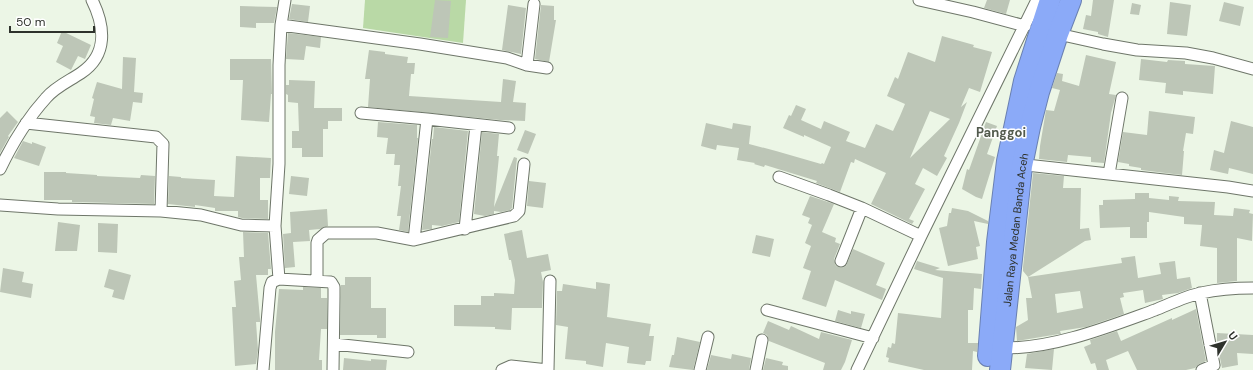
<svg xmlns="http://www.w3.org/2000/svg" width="1253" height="370" font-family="'DM Sans',sans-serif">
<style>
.green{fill:#b9d9a6}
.building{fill:#bdc6b7;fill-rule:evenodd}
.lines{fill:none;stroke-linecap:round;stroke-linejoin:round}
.street-casing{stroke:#6e7669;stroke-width:13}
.highway-casing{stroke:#6a80b1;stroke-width:22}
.street{stroke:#fff;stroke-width:11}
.highway{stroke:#8baaf8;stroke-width:20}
.labels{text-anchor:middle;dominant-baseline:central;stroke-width:3;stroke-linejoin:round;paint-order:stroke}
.street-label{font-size:11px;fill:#2e322c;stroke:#fff}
.quarter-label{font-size:13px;font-weight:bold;fill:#525a4d;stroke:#fff}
</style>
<rect width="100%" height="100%" fill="#ecf6e6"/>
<path class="green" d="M365,0H466L463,43L363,28Z"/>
<path class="building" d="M435,0L451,1L448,38L430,37Z
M987,0H1010L1006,14L984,8Z
M1093,0H1114L1108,37L1098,34V32L1083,29L1086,15L1091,16Z
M1170,2L1191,5L1187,36L1167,34Z
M1224,2L1244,7L1240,26L1219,21Z
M1132,3L1141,5L1139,15L1130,14Z
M292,4L310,6L308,22L289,19Z
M508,5L526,8L521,54L502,50Z
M541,5L554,6V20H556L549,62L535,59Z
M240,6L277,7L274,23H256V28L240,27Z
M62,31L91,45L85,59L78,56L71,70L56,62L63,46L57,43Z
M288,33L321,37L320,48L306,46L304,60L286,59Z
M942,36L974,45L973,47L992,52L980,92L969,88L961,107L967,102L959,123L944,156L947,158L937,176L923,168L915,184L925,189L909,219L914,221L912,224L871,204L886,173L855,159L854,163L851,162L840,192L816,183L817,181L765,165L764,167L754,164L755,163L737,160L739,148L717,145L716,150L701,146L706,123L732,129L733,123L751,126L749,144L776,151L821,164L822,163L824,164L831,147L804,135V137L783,128L789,115L791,116L796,105L806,109L801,120L821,129L824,121L850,132L846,141L865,148L876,124L893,131L900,116L905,104L887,96L895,77L898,79L908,52L935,62ZM930,111L950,119L910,158Z
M369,50L385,52V54L408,57L407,63H415L414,74H411L409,96L501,102L503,79L516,81L513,102L526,103L525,121L500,120L368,107L370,79H365Z
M1086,55L1116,62L1109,94L1116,95L1111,113L1104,163L1091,162V157L1068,155L1067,162L1039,159L1040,146L1046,110L1054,111L1060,90L1052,88L1057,73L1063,74L1062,81L1079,86Z
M123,57L136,58L134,92L143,93L142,103L133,102L130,121L113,118L111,125L94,123L95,117L90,116L94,99L92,98L97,82L122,89Z
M230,59H271L272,94H271L269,122L241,120L243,80H230Z
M1141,59L1167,62L1168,60L1185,61V64L1215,66L1213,94L1183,91V95L1165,93L1166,83L1139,80Z
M289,80L315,81L314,108H342V121H328V129H323V157H302V148H292V131H299L298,103L288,102V95L286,94V85H289Z
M7,111L18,122L8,136L9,137L0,153V118Z
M1149,111L1195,117L1193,134L1186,133L1183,151H1184L1182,175L1141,170V168L1129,166V164L1118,162L1123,132L1147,135Z
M1231,121L1253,127V174L1229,168L1228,174L1210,170L1214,150L1224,153Z
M378,122L417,125V138H418L408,232L399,230L401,216H397L401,186H398L400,165H394L395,154H386L388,138L377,137Z
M986,122L997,126L987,154L995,157L982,199L976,197L962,189L967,169L969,170Z
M434,127L468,131L459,222L442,226L432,225V229L422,230L432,139H433Z
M525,130L536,134L528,154L517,150Z
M482,132L499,134L497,156H499L494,207L514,157L517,158L512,208L510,210L501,212L494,211V214L485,216L474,214Z
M23,141L32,144V142L46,147L39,166L14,158Z
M236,156L271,158L270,178H260V200H268V219L242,218L238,217V211H215V208L195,205V207L168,204L169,176L181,177V178L215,180L214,196L234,197Z
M44,172H66V173L97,175V176L140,178L141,175L155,176L154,204L72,202V200H44Z
M1033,173L1064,176L1063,188H1081L1080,229L1089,228L1091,240L1085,241L1028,277L1023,271V267Z
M291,176L309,178L307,196L289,194Z
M529,181L546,183L543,208L527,206Z
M1135,193H1149V198L1169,200V196L1179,197L1178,201L1215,202L1214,215L1233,216L1234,208L1250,210L1249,213L1253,214L1252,241L1237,238V281L1217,283V248L1200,246L1202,225L1184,224V217L1149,212V222H1147V238H1130V227L1100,228L1099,205H1103V200L1135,199Z
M810,196L834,204L822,232L836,238L835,242L840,244L834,259L836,266L842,268L846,266L853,249L885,263L876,285L886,289L882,300L835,280L826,307L802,299L811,271L803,268L811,246L805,243L812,225L808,223L810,218L802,215Z
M952,208L968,211L988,221V224L974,221L980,246L976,247L978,259L948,266L939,228L947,226L949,213H951Z
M327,209L328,226L320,229L309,230L310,241L293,242L295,267L285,268L283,234L291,233L290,212Z
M58,222L80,225L77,251H55Z
M98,223L118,224L117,253L98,252Z
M522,230L527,258L548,254L551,270L541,272L543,282L542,308H512L511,330L495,329V327L454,326V305H481V296H494V293L514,294L515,280L511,260H509L504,234Z
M243,232L268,233L271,269H268V275H256L260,319V322H256L258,350L256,364L235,366L232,307H236L234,281L241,280L239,257H244Z
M756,235L774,239L770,257L752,253Z
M1135,256L1138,278L1161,274L1159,263L1175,261L1177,279L1190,277L1192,288L1178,293L1162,295L1163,299L1145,303L1143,290L1123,293L1124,297L1120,298L1124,314L1086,327L1060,331L1061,334H1059L1017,341L1016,327L1028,320L1026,298H1032L1028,277L1122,263L1121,258ZM1080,291L1083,308L1057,313L1055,294Z
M917,261L940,268L935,270L982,274L981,289L974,288L973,310H968V343H978L977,352L973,351L972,370H924L888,362L889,358L886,357L888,347L891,348L892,343L895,344L898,313L941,318L943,278L914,269Z
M3,268L24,272L22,282L33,284L31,298L0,292Z
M109,269L131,275L124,300L112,297L114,290L104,287Z
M345,277H371V308H386V338H377V335H340L341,285H345Z
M596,282L610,284L607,317L651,324L649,336H654L651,361H646L645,365L627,363L629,347L606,343L603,367L586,364V361L565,359L568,327L556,325L557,291H562L563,284L596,289Z
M303,287L321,288V298H327V329H321L319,360H322V370H275V332L279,289L303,290Z
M1196,309L1206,361L1199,364L1195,368L1186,370H1137L1128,351L1106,360L1109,370H1097L1095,363L1091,364L1084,347L1091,344L1090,340L1117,331L1121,341L1172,318V320Z
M838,310L851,314V311L865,314L861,328L835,321Z
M768,321L789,330L791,326L819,339L821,332L852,340L845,362L841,370H823L825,363L769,341L767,335L763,333Z
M1217,333L1253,335V354L1237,353L1238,365L1222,368L1217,343Z
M677,337L700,342L693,370L669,367L672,355H674Z
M1054,349L1052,370L1025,368L1027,354Z
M732,354L751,358L749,370H707L711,355L731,359Z
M344,358L371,361V359L387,360L386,370H343Z
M766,358L783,362L782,365L788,366V370H763Z"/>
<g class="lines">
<g class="street-casing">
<path id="street" d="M919,0L973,12L1025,26
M281,25L420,44L507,58L527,65L547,68
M1058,34L1103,44L1137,50L1186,53L1213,58L1253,69
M527,65L534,4
M361,113L427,119
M26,123L156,137L163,144L161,211
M1017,164L1228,187L1253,191
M0,169C12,144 27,119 46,98C55,87 69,81 81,73C108,55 105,26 92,0
M1109,174L1122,98
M779,177L829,195L862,208L921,236
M0,205L58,209L161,211L201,215L241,225L275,226
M465,229L476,125
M414,240L427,119L509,128
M841,261L862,208
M279,279L275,226L279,164V65L281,25L285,0
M317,281V243L318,240L326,233H377L414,240L514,216L519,211L524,164
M1200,293L1214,365L1202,370
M767,310L873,338
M334,344L408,352
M1002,348C1053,349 1108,327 1155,310C1170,304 1186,296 1201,293C1219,289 1235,288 1253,288
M263,370L270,288L272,282L279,279L331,282L334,287V297L333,370
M502,370L511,366L548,370
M548,370L550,281
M700,370L708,337
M756,370L762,340
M857,370L921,236L1037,0"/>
</g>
<g class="highway-casing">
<g id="highway">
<path d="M988,356L997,242L1007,161L1024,81L1050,0"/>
<path id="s1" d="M1000,370L1022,166L1030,127L1039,92L1058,34L1071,0"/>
</g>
</g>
<use href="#street" class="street"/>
<use href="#highway" class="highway"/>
</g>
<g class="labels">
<g class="street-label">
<text stroke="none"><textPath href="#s1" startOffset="141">Jalan Raya Medan Banda Aceh</textPath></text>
</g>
<g class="quarter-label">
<text x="1001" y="132">Panggoi</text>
</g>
</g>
<g transform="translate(1225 342) rotate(52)" stroke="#ffffff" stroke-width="3" paint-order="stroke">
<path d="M0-3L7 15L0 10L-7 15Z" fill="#2e322c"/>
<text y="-6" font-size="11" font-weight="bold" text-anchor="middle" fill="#2e322c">U</text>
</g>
<path d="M10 26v6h84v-6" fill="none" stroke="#2e322c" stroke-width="2"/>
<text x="16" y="26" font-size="12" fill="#2e322c" stroke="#ffffff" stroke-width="3" paint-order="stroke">50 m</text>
</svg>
